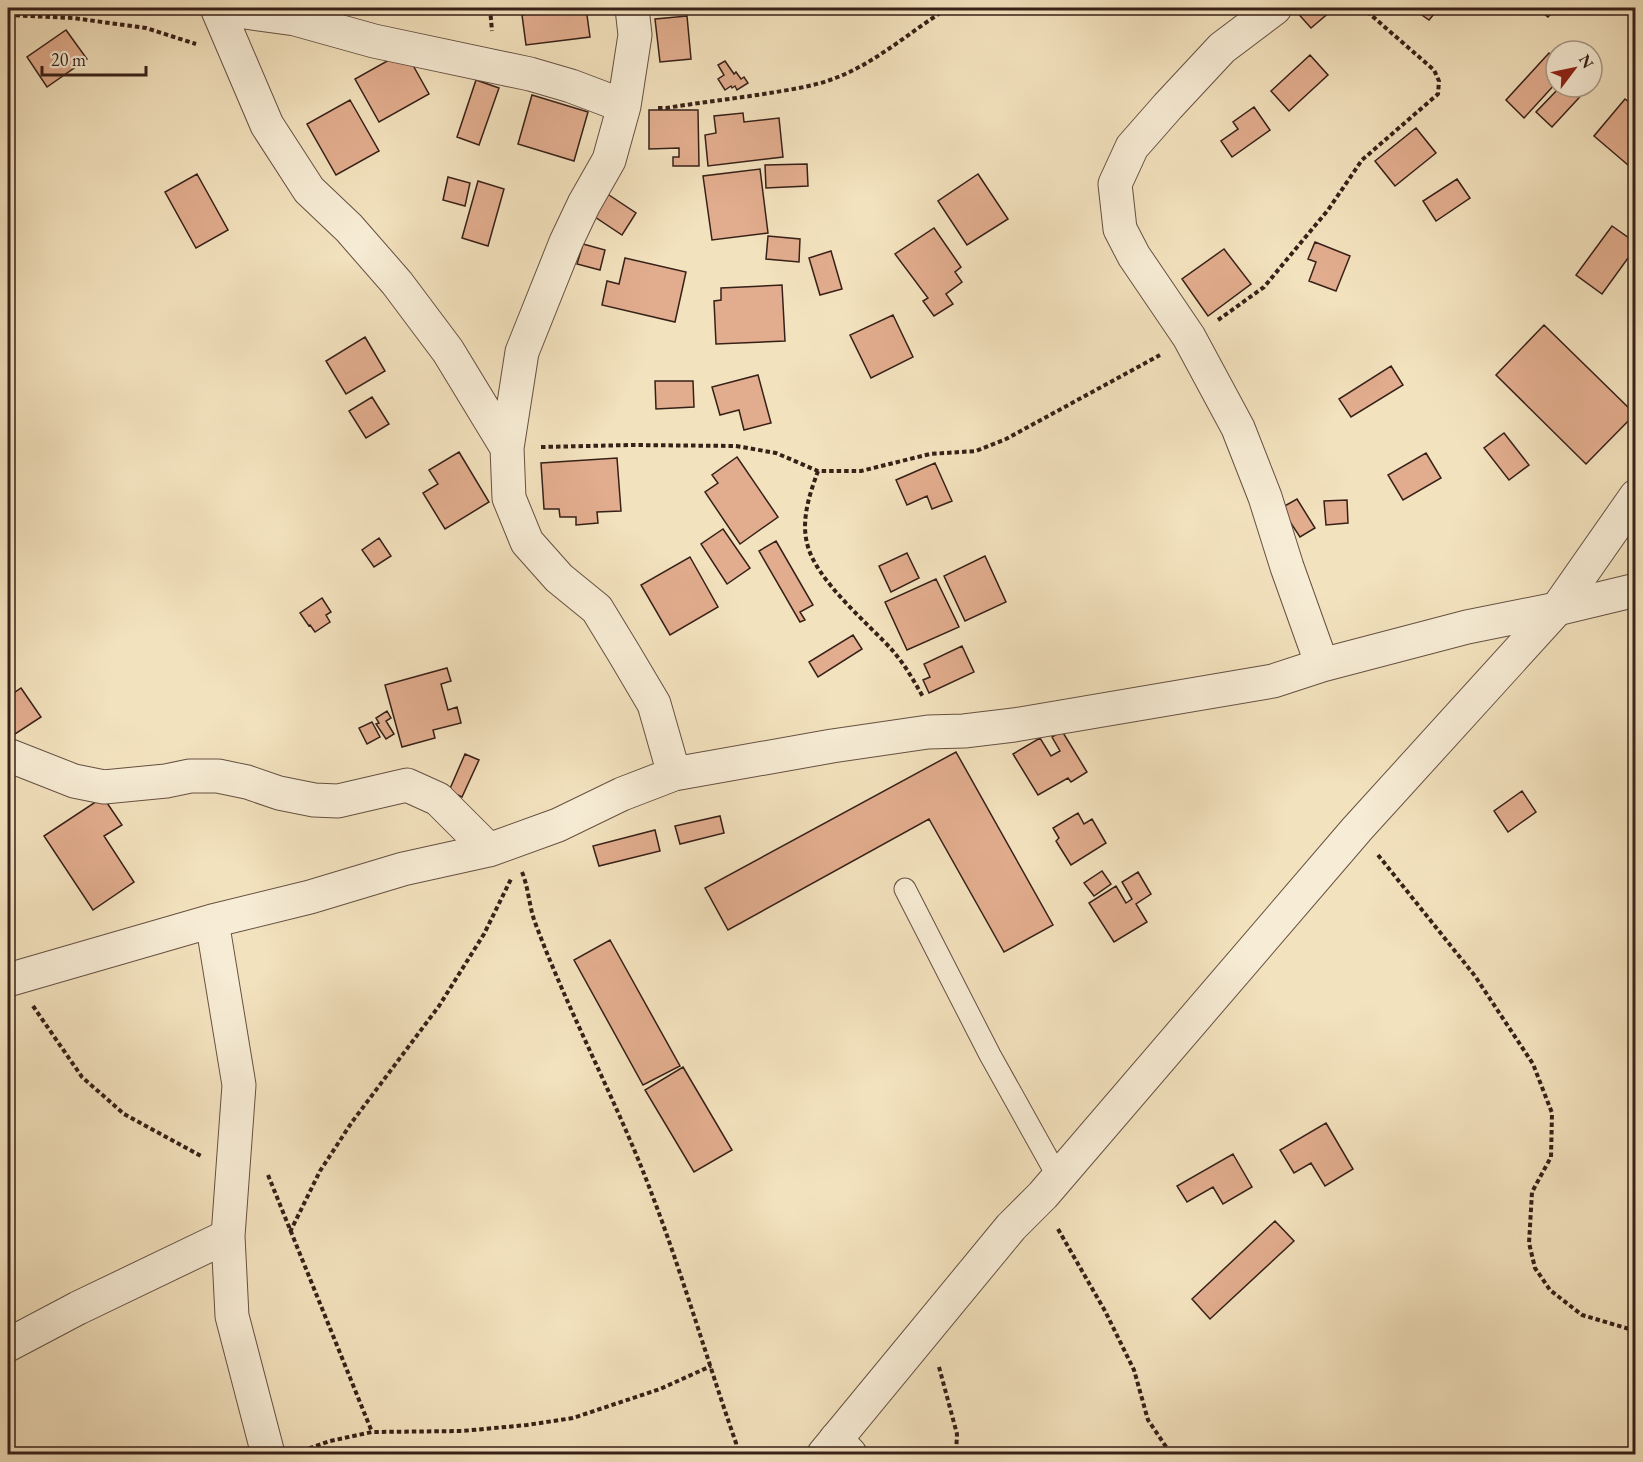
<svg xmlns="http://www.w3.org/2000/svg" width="1643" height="1462" font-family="'EB Garamond',serif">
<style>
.building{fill:#e2ad8e;stroke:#372018;stroke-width:1.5}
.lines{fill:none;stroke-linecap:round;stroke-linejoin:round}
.service-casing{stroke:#665042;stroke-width:23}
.minor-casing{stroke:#665042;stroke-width:35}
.tertiary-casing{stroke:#665042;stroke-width:35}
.path{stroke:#372018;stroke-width:4;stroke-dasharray:4.5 3;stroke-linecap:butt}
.service{stroke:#f7ecd5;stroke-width:21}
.minor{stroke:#f7ecd5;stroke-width:33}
.tertiary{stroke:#f7ecd5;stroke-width:33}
</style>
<rect width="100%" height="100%" fill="#f3e2be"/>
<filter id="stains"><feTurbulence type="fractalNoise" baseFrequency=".00333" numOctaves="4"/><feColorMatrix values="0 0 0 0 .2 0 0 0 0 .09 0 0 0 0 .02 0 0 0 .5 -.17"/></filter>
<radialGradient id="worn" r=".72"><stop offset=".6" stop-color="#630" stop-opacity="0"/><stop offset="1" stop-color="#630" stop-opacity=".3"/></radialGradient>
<path class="building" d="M322,8H341L328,16Z
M534,8H586L590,37L526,45L522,15L534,13Z
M1296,8H1327L1331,11L1311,28L1294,9Z
M1412,8H1439L1429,20Z
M1536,8H1556L1548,17Z
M687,16L691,59L660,62L655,19Z
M66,30L87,59L47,87L27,57Z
M405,51L429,94L379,122L355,79Z
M1549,53L1556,59V83L1524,118L1506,100Z
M1310,55L1328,75L1289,111L1271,91Z
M725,61L734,74L736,72L741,79L744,77L748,83L737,90L735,86L732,88L731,86L725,90L718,79L724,75L718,65Z
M476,80L499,88L479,145L457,137Z
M1560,87H1589L1552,127L1536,112Z
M532,95L588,112L574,161L518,144Z
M1625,99L1636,107L1635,171L1594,136Z
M350,100L379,151L336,175L307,124Z
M1254,107L1270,130L1232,157L1221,141L1238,129L1233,122Z
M649,110H698L699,166H673V157H679V148L649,149Z
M743,113L744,122L779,118L783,157L708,166L705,135L716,133L714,116Z
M1416,128L1436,153L1395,186L1375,161Z
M807,164L808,186L766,188L765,165Z
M760,169L768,233L712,240L703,176Z
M197,174L228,230L196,248L165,192Z
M978,174L1008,219L967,245L938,201Z
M448,177L470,183L465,206L443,200Z
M1457,179L1470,198L1436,221L1423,201Z
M478,181L504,189L488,246L462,238Z
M606,193L636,213L622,235L592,215Z
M1612,226L1636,243V247L1602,294L1576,275Z
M934,228L961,267L955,272L962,282L946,294L953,304L934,316L923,301L928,298L895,254Z
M768,236L800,239L799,262L766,259Z
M1315,242L1350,256L1336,291L1309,281L1316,262L1308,259Z
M583,244L605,250L600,270L577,264Z
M1224,249L1251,284L1208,316L1182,279Z
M831,251L842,289L820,295L809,258Z
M625,258L686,272L675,322L602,305L607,281L619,284Z
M782,285L785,341L716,344L714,301L721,300V288Z
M893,315L913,357L871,378L850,335Z
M1544,325L1635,414L1586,464L1496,375Z
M365,337L385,371L346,394L326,361Z
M1391,366L1403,385L1351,417L1339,399Z
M758,375L771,423L744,430L739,410L720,415L712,387Z
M655,381H693L694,407L656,409Z
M372,397L389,424L366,438L349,411Z
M1504,433L1529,465L1509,480L1484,448Z
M459,452L489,502L445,529L423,493L438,484L429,470Z
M1426,453L1441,478L1403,500L1388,475Z
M737,457L778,517L740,544L705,492L718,483L712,475Z
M617,458L621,511L597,512L598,523L576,525V517H560L559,509H544L541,463Z
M935,463L952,501L932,509L927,496L907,505L896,480Z
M1297,499L1315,528L1300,537L1281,508Z
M1347,500L1348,523L1326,525L1324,501Z
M723,529L750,568L727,584L701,544Z
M379,538L391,556L374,567L362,550Z
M776,541L813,605L800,612L805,620L800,622L759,551Z
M907,553L919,578L891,592L879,566Z
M985,556L1006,602L965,621L944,576Z
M690,557L718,607L670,635L641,585Z
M936,579L959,627L907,650L885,602Z
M322,598L331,612L326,615L330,622L315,632L310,625L309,626L300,613Z
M853,635L862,649L818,677L809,662Z
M962,646L974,672L929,693L923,680L930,677L924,664Z
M447,668L451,681L441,684L448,710L457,707L461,723L433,730L435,738L402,747L385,685Z
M21,688L41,717L9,738L8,736V697Z
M387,711L391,718L386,721L394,734L386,739L376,724L379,723L376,718Z
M372,722L380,737L367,744L359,728Z
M1062,731L1087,772L1071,782L1068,778L1038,795L1013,754L1040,738L1051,756L1060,751L1052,737Z
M956,752L1053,925L1004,952L929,819L728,930L705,888Z
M465,754L479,760L462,797L449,791Z
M1522,791L1536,812L1508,832L1494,811Z
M103,797L122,825L104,836L134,882L93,910L44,836Z
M1078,813L1084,824L1092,819L1106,843L1071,865L1056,841L1059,838L1053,828Z
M720,816L724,833L680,844L675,826Z
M655,830L660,851L599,866L593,846Z
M1102,871L1111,884L1094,896L1084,883Z
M1138,872L1151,894L1136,904L1147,922L1114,942L1089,903L1116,886L1126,903L1132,899L1122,882Z
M610,940L680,1066L643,1085L574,960Z
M683,1067L732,1150L694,1172L645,1090Z
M1326,1123L1353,1169L1325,1186L1311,1163L1294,1173L1280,1150Z
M1233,1154L1252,1187L1223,1204L1213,1187L1187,1202L1177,1186Z
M1275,1221L1294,1241L1210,1319L1192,1299Z"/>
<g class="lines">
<g class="service-casing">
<path id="service" d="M905,889L990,1055L1058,1177"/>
</g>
<g class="minor-casing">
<path id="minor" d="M217,8L267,125L309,190L349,228L397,283L448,351L507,448
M217,8L295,19L374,41L530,74L571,86L624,106
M632,8L635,35L624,106L609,160L584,204L566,242L522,352L507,448L509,498L527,542L559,578L597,609L625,655L654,704L674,774
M1275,8L1222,48L1168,106L1132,147L1115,184L1120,229L1134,256L1189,337L1238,428L1265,497L1287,567L1322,665
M8,755L74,781L104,787L166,781L190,776H218L247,782L279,793L314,800L338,801L407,785L438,799L489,850
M212,921L239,1085L228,1236L232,1316L268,1454
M8,980L212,921L310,897L403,869L489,850L558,825L622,794L674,774L832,746L928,732L964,731L1014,725L1273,681L1322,665L1467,627L1557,609L1636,590
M8,1345L78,1308L228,1236
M836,1439L850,1454"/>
</g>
<g class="tertiary-casing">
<path id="tertiary" d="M824,1454L1011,1227L1043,1195L1357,829L1557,609L1636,496"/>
</g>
<path class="path" d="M490,8L492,31
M8,15L73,18L146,28L196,44
M658,108H666C703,102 740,98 776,92C794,89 813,86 830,80C874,65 909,32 948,8
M1218,320L1264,287L1328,210L1362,160L1438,94L1439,81L1434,70L1363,8
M541,447L631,445L736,446L776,453L818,471H861L930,454L976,451L1006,439L1160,355
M818,471C810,493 801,519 807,543C815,580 868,623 893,651C905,665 914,681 923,697
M1378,855L1475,976L1533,1064L1552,1113L1551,1157L1532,1192L1529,1243L1535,1268L1550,1290L1582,1315L1636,1331
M522,872C529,889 529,908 536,925C569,1013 614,1096 648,1184C681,1269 706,1357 736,1443L737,1454
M33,1006L82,1077L124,1114L201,1156
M268,1175L372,1432
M1058,1229L1105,1311L1134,1370L1148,1420L1171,1454
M290,1232L320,1171L352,1122L439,1006L484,934L511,879
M939,1367L957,1434L956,1454
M302,1451L330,1441L372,1432L462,1431L527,1425L573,1418L660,1389L711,1366"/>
<use href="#service" class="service"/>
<use href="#minor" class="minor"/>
<use href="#tertiary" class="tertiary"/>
</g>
<rect width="1643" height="1462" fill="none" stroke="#f3e2be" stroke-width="30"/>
<rect x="9" y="9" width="1625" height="1444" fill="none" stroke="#372018" stroke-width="3"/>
<rect x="15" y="15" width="1613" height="1432" fill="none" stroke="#372018" stroke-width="1.5"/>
<g transform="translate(1574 69) rotate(58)"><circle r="28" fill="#f7ecd5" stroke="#aa9a89" stroke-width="1.5"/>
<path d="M0-4.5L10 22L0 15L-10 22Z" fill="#8f2418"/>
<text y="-9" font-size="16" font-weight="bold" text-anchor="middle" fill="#372018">N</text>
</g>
<path d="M42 66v9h104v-9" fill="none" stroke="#372018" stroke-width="3"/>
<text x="51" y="66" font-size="18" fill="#372018" stroke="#f7ecd5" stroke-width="4.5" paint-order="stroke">20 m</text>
<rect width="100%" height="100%" filter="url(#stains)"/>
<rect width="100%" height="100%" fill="url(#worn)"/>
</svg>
